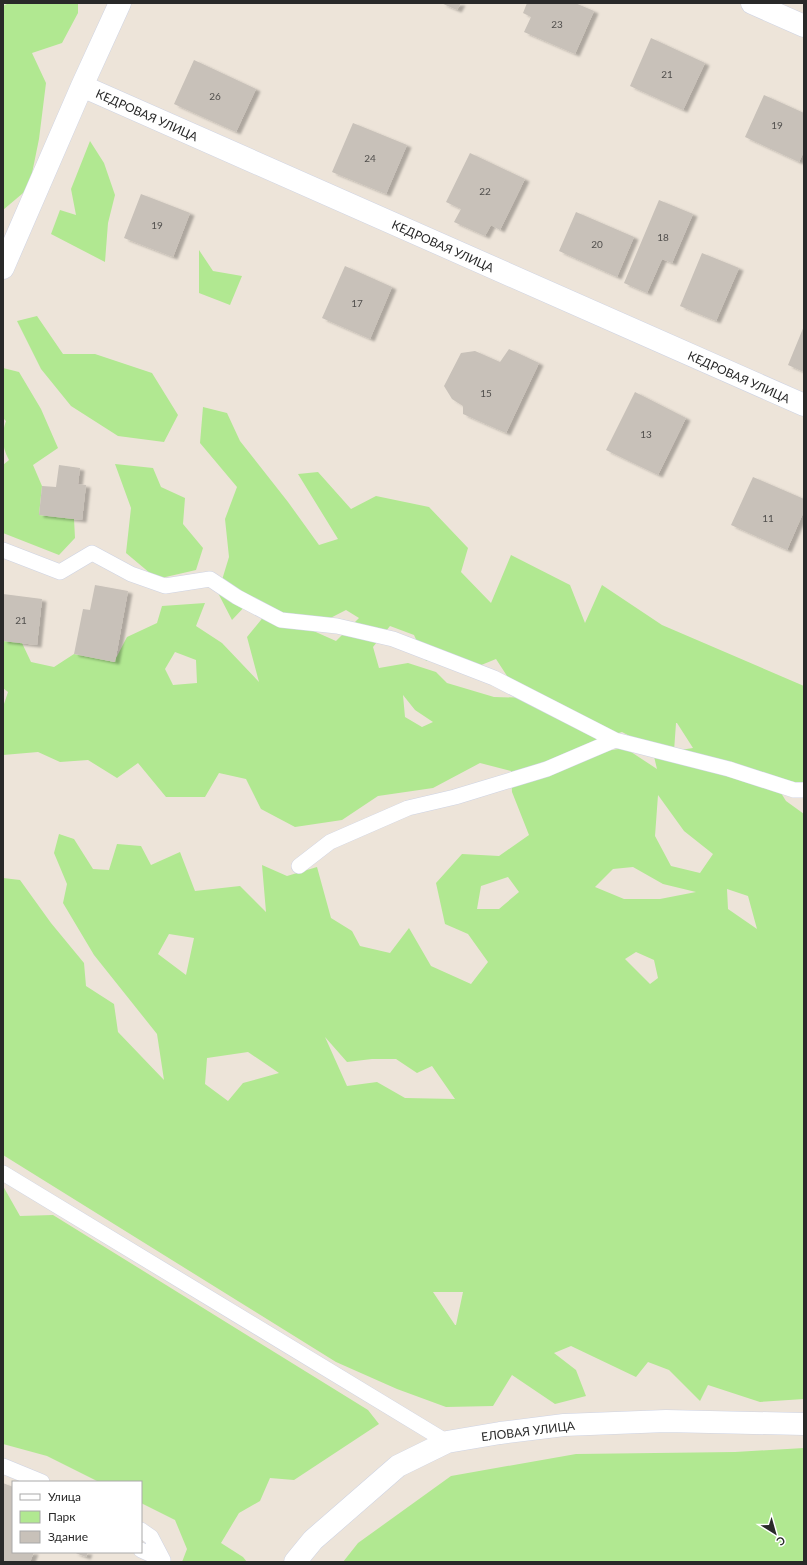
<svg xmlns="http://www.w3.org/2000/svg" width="807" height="1565" font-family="Lato,sans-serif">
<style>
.green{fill:#b1e891;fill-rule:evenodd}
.building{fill:#c8c1b9;filter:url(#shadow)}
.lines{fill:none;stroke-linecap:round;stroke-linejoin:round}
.service-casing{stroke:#ced3e3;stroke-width:16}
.minor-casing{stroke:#ced3e3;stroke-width:23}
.service{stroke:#fff;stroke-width:15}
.minor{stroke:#fff;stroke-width:22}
.labels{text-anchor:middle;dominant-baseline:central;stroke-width:3;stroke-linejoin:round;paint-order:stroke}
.number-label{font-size:10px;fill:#514f4d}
.street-label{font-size:12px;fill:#292929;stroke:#fff}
</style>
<defs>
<filter id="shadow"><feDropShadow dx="4.5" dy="2.5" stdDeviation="1" flood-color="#0004"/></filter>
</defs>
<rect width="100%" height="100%" fill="#ede4d9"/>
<path class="green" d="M9,3H78V13L62,43L32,53L46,83L39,139L29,188L3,210V6Z
M90,141L104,163L115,195L108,223L105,262L51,234L60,210L76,215L71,189Z
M199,250L213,271L242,276L230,305L199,293Z
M37,316L63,354H95L152,373L178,415L164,442L118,436L71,406L41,369L17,321Z
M3,368L19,372L41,409L58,448L33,465L42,486L39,515L74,519L75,538L59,555L3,533V465L9,460C2,447 1,435 6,421L3,418Z
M203,407L227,413L240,441L288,502L319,545L338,539L298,474L318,472L351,509L376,496L429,507L468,548L461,572L491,603L511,555L570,585L585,623L602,585L662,625L804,686V784L771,777L786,801L804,814V1399L760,1402L708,1385L700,1401L669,1370L648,1362L636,1377L571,1346L554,1353L576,1370L586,1396L555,1404L512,1375L493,1406L446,1407L397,1389L336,1362L3,1155V878L20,880L51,923L84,963L86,986L114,1004L118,1032L164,1080L157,1034L94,955L63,903L67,884L54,853L59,834L74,839L93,869L109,870L117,844L141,846L151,865L180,852L195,891L240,886L266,912L262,865L287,876L317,867L331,918L352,931L360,946L390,953L409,928L431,966L471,984L488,962L468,934L445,924L436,883L462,854L499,856L529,835L512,792L511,771L480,763L433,788L378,796L342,820L295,827L261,809L246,779L219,773L205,797H166L138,763L117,778L88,760L60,762L38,752L3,755V707L8,692L3,688V641L22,643L31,662L54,667L74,654L114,662L127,637L157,623L162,606L205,603L196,626L222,643L259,682L247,637L265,615L248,603L232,620L218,593L229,557L225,519L237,487L200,443ZM346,610L359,618L336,641L309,629ZM390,626L414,635L426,661L450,655L469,670L496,659L511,682L536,698L494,697L447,683L436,672L408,663L379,668L373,647ZM175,652L196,660L197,683L173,685L165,669ZM403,695L415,710L433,722L422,727L405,717ZM676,723H677L693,748L674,751ZM622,732L652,748L657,769L625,748L586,754L592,742ZM658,795L684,831L713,854L700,873L671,866L655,836ZM633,867L663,884L696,892L660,899H624L595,887L613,869ZM508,877L519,892L499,909H477L481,886ZM727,889L748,896L757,929L728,909ZM169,934L194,938L186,975L158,954ZM636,952L654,960L658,978L650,984L625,959ZM325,1037L347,1062L372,1059H396L417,1073L432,1066L455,1099L405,1098L377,1082L347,1086ZM248,1052L279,1073L243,1083L228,1101L205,1084L207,1058ZM433,1292H463L456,1325H455Z
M115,464L153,468L161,487L185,498L183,524L203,548L196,570L157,579L126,553L131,508Z
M3,1186L20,1216L53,1215L368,1410L379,1424L294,1480L270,1478L260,1501L239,1513L221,1543L243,1557L247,1562H182L187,1549L175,1520L141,1503V1482H99L47,1456L3,1444Z
M804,1448V1562H343L358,1543L451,1476L576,1454L735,1452Z"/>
<path class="building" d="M441,3H461L457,10Z
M527,3H575L594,11L575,54L524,32L531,17L523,13Z
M651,38L705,63L683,110L630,86Z
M194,60L256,89L236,132L174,104Z
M764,95L804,113V151L799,162L745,137Z
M353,123L407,145L386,194L332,172Z
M470,153L525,179L500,230L491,225L485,236L454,222L461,209L446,202Z
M141,194L190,213L173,257L124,238Z
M659,200L693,214L672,263L662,259L647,293L624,283Z
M576,212L634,237L617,277L559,251Z
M702,253L739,268L716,321L680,306Z
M345,266L392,287L370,339L322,318Z
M804,326V372L788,365Z
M509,349L539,363L506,433L463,414V406L452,399L444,386L461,353L475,351L500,362Z
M635,392L686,418L658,475L606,450Z
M59,465L80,468L78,484L86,485L82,520L39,515L42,486L56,487Z
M753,477L804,499V511L787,550L731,525Z
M95,585L128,591L115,662L74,654L83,609L90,610Z
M3,594L42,599L37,645L3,641Z
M3,1483L13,1487V1552H34L30,1562H3Z
M73,1552H88L86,1557Z"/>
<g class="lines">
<g class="service-casing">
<path id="service" d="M3,550L60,572L92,553L131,574L165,586L210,579L237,597L281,620L337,626L393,639L494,678L615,740L729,769L794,790H804
M299,866L330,842L408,808L455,797L547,769L615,740
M3,1173L447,1442
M3,1466L42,1482
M141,1530L151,1537L163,1560
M141,1550L163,1560L162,1562"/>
</g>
<g class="minor-casing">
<path id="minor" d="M752,3L804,26
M82,86L804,405
M3,268L82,86L120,3
M295,1562L313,1540L398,1466L447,1442L500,1433L564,1425L666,1421L804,1424"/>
</g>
<use href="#service" class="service"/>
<use href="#minor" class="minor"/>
</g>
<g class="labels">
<g class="number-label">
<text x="557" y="24">23</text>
<text x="667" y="74">21</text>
<text x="215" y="96">26</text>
<text x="777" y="125">19</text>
<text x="370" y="158">24</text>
<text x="485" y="191">22</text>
<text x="157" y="225">19</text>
<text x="663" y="237">18</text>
<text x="597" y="244">20</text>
<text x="357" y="303">17</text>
<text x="486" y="393">15</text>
<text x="646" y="434">13</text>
<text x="768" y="518">11</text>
<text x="21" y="620">21</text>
</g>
<g class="street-label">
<text transform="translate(147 115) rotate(24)">КЕДРОВАЯ УЛИЦА</text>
<text transform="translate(443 246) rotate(24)">КЕДРОВАЯ УЛИЦА</text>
<text transform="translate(739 377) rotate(24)">КЕДРОВАЯ УЛИЦА</text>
<text transform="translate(528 1431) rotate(-7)">ЕЛОВАЯ УЛИЦА</text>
</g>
</g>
<rect width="807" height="1565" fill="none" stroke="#292929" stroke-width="8"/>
<rect x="12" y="1481" width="130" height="72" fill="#ffffff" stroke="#a9a9a9"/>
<rect x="20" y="1494" width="20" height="6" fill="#ffffff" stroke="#a9a9a9"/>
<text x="48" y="1501" font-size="12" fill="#292929">Улица</text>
<rect x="20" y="1511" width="20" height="12" fill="#b1e891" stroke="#a9a9a9"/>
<text x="48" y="1521" font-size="12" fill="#292929">Парк</text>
<rect x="20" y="1531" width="20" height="12" fill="#c8c1b9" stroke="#a9a9a9"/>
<text x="48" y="1541" font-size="12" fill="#292929">Здание</text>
<g transform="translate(775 1533) rotate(143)" stroke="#ffffff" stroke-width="3" paint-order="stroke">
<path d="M0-3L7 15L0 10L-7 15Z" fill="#292929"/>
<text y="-6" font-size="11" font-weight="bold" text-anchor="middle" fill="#292929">С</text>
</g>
</svg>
